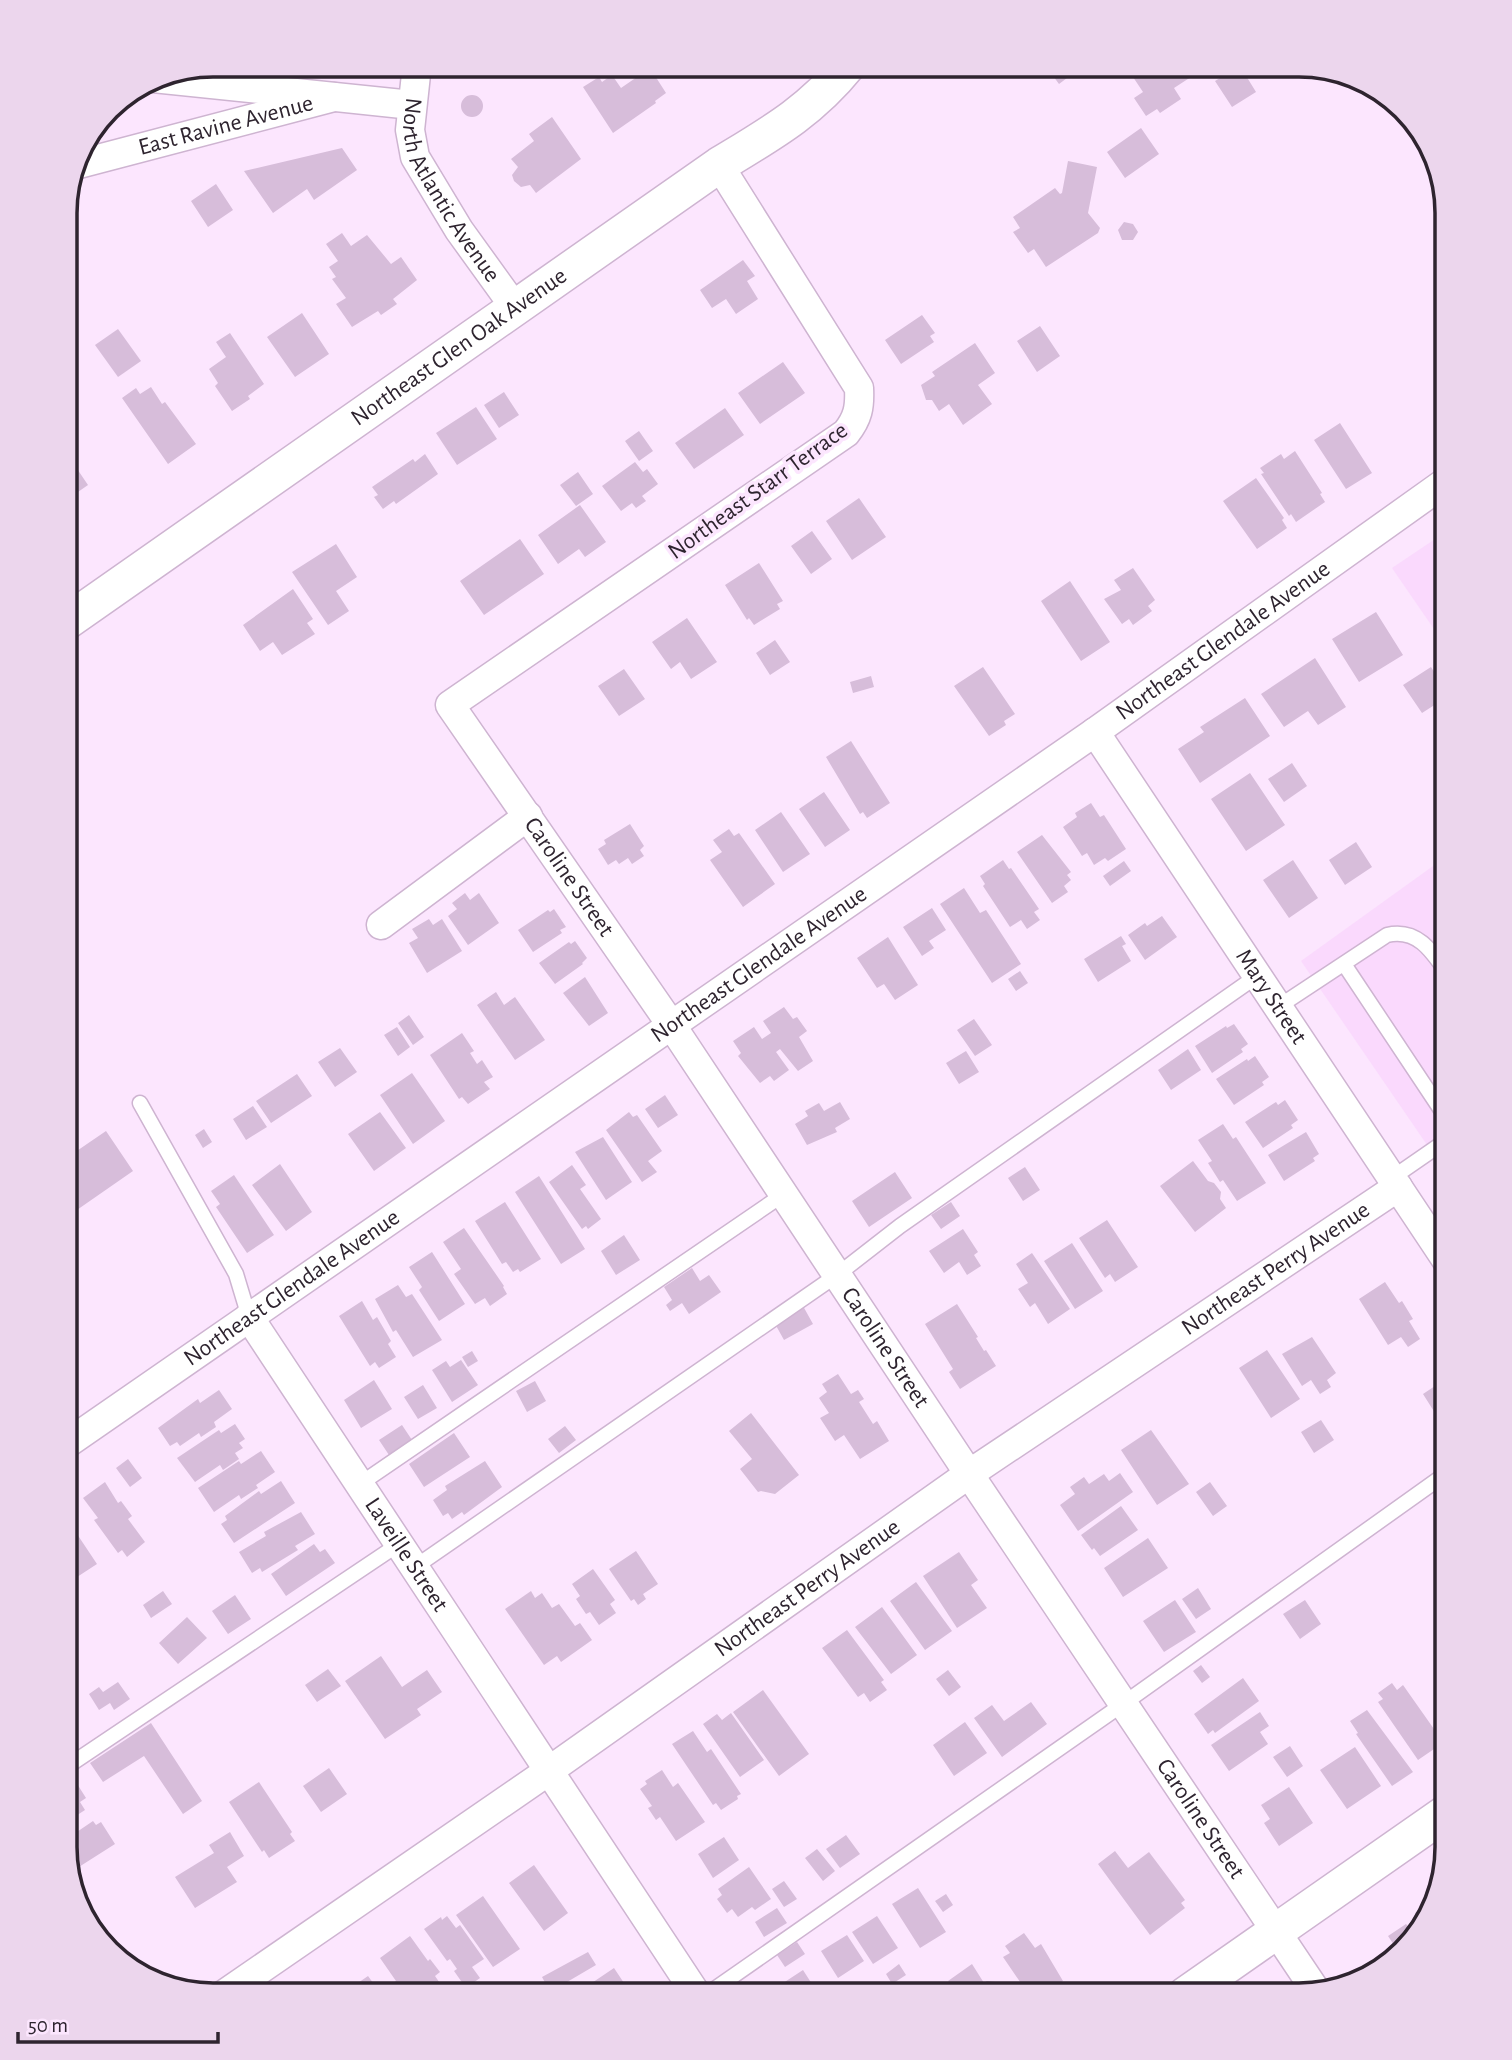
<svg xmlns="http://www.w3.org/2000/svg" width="1512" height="2060" font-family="'Alegreya Sans',sans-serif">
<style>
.built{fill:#fad9fd}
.building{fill:#d7bdda}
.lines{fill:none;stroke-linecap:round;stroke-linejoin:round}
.service-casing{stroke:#ceb4d1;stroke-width:17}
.minor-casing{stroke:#ceb4d1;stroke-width:31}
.tertiary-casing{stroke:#ceb4d1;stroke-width:38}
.service{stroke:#fff;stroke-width:14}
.minor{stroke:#fff;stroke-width:28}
.tertiary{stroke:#fff;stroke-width:35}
.labels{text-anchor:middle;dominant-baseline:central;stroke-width:7;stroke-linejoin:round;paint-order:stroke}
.street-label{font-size:24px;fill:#2e242f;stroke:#fce6fe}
.rim{fill:none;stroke:#2e242f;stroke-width:3.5}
</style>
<rect width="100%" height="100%" fill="#fce6fe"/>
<path class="built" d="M1447,531V648L1392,568Z
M1447,856V1174L1301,961Z"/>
<path class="building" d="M1045,65H1071L1075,72L1059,84Z
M1132,65H1187L1194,75L1174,88L1181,99L1160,113L1157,109L1146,116L1134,98L1143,92L1127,68Z
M1240,66L1256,92L1232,107L1215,81Z
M650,68L666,93L655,101L656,103L613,133L583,87L599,77L602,82L612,75L621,88Z
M461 106a11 11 0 1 1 22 0a11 11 0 1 1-22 0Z
M552,117L581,159L536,193L530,185L521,187L514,181L512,175L518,167L511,159L534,141L529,134Z
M1141,128L1159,154L1125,178L1107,152Z
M342,148L357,170L314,200L307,189L273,213L244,171Z
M1068,161L1097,167L1088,213L1100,228L1098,233L1046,267L1034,249L1028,253L1013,232L1020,228L1013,217L1055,188L1060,194L1062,193Z
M216,184L233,210L208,227L191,201Z
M1124,222L1133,224L1138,232L1133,240H1122L1118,230Z
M342,233L351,246L367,235L391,264L401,257L417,280L393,299L397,304L381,315L378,311L352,327L336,304L346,298L332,279L336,277L329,267L338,261L326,244Z
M743,260L755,276L747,281L758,299L736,314L726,299L712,308L700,290Z
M302,313L329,354L295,377L267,337Z
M922,315L935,333L930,336L934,342L901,364L885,340Z
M1040,326L1060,356L1037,372L1017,341Z
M118,329L141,361L118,377L95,345Z
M230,333L264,384L248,396L250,399L232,411L215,386L218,383L209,369L226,357L216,342Z
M975,343L995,373L978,385L992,404L963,425L949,404L939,411L932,400H926L921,385L935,376L932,372Z
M783,362L805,393L760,424L738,393Z
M151,387L162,404L165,402L196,444L168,464L122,398L136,388L140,394Z
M504,392L519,415L499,428L484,405Z
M476,407L497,439L457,465L436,433Z
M725,408L744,435L694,469L675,443Z
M1340,423L1372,473L1346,489L1314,440Z
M639,431L653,451L639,461L625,441Z
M65,451L88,485L65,501Z
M1295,451L1322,493L1320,494L1325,502L1296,522L1291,514L1289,516L1261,474L1264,473L1260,468L1281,454L1284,459Z
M425,454L438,474L396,504L394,501L383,509L374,497L378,495L372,487L413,459L415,462Z
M635,462L643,472L647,469L658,484L642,496L646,501L636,508L632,503L621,511L602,486Z
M578,472L593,494L576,506L560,485Z
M1256,478L1284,518L1282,520L1287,528L1257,549L1223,501Z
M859,498L886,537L852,560L826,521Z
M580,505L606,542L585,557L579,549L558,564L538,535Z
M812,531L832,559L811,574L791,546Z
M520,539L544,574L484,615L460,581Z
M336,544L357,577L336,591L349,611L328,625L292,572Z
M759,563L783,601L777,604L780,609L754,625L749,618L747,620L725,585Z
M1133,568L1155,600L1148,606L1152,611L1133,625L1129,619L1122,624L1104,599L1121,590L1114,580Z
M1070,581L1110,642L1081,661L1041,601Z
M293,589L313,619L307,623L315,634L282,655L273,642L260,651L243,625Z
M1376,612L1403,655L1359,682L1332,639Z
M687,618L717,662L691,679L680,662L671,669L652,642Z
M775,640L790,662L770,675L756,653Z
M1315,658L1346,707L1318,725L1308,711L1284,727L1261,694Z
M983,667L1015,714L1004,721L1006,725L989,736L954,686Z
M1431,667L1447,692V697L1422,713L1403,685Z
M624,669L645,699L619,716L598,686Z
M871,676L874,687L853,693L850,682Z
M1245,698L1270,736L1200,783L1178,749L1204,732L1200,727Z
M851,741L890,803L867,818L863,812L860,814L826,757Z
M1292,763L1307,786L1284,802L1268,779Z
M1250,773L1285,825L1246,851L1211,799Z
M824,792L850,830L825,847L799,809Z
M1091,803L1100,817L1104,815L1126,849L1108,861L1105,858L1094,865L1087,853L1082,856L1063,827L1077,817L1075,813Z
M781,812L810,854L783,872L755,830Z
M630,824L644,846L640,850L644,856L632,864L628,858L619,864L616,860L608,865L598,849L606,844L604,840Z
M729,829L734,836L739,833L775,884L743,907L710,860L722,852L713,840Z
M1042,835L1071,872L1067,875L1071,880L1064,886L1068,892L1052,903L1017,852Z
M1356,842L1372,867L1345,885L1329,860Z
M1003,860L1009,869L1011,868L1039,909L1034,912L1040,920L1027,929L1021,920L1010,927L983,886L985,884L980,876Z
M1293,860L1318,898L1289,918L1263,880Z
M1124,861L1131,871L1110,886L1103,876Z
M964,888L980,913L986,910L1021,964L992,983L940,904Z
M465,893L470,900L479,893L499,923L468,945L448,916L457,909L452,903Z
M932,908L946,930L929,941L934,948L922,956L903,927Z
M554,909L566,927L560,930L562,933L533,952L518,930L548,910L550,912Z
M1162,916L1177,937L1145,960L1128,935L1145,923L1147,926Z
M429,919L433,925L442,919L462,951L427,973L409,943L418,938L412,929Z
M1121,936L1126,944L1122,946L1131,961L1098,982L1084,959Z
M888,937L918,985L895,1000L884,984L877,988L857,958Z
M575,941L587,958L582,963L583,964L555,984L539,963L569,942L571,944Z
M1020,971L1028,983L1016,991L1008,979Z
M585,977L608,1013L589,1026L563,993Z
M496,992L504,1005L515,997L545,1040L515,1060L477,1005Z
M784,1007L793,1019L797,1017L807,1031L799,1037L813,1061L798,1071L780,1049L776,1052L789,1070L774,1081L770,1076L760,1083L738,1056L741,1053L733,1041L754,1027L762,1039L771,1033L763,1021Z
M409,1015L424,1037L413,1045L398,1023Z
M974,1019L992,1045L975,1056L957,1030Z
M1234,1024L1248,1044L1241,1049L1243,1052L1212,1073L1195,1046L1226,1026L1227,1028Z
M397,1027L410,1047L398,1056L384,1035Z
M462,1033L474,1051L470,1053L477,1064L482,1060L493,1077L484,1082L490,1089L468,1104L462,1097L459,1099L430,1055Z
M340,1048L357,1072L335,1087L318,1062Z
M1188,1049L1201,1070L1171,1090L1158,1070Z
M966,1051L979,1072L959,1084L946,1063Z
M1255,1056L1269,1077L1262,1082L1264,1085L1234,1105L1216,1079L1247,1059L1248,1061Z
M412,1073L445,1121L413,1144L380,1095Z
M297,1074L312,1096L271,1123L256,1101Z
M665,1095L678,1115L658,1128L645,1109Z
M1285,1100L1298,1120L1291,1125L1293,1128L1263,1148L1245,1122L1276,1102L1278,1105Z
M840,1102L850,1119L835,1128L837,1132L807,1145L795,1124L808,1116L805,1111L819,1103L824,1111Z
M253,1106L267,1127L246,1140L233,1119Z
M380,1112L406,1148L374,1171L348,1134Z
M629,1112L633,1117L637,1115L662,1151L648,1161L657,1172L642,1182L606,1130Z
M1223,1124L1233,1139L1236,1137L1266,1183L1237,1201L1223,1180L1220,1182L1208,1163L1212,1161L1198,1140Z
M204,1129L212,1142L203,1148L195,1135Z
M106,1131L133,1171L74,1212L65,1198V1159Z
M1306,1132L1319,1154L1313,1158L1315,1161L1284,1181L1268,1155Z
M603,1137L632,1182L606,1200L575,1152Z
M1193,1161L1208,1181L1214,1183L1221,1192L1220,1199L1226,1208L1195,1232L1160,1186Z
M280,1164L312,1212L286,1231L252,1185Z
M572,1165L586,1185L580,1189L601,1219L588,1229L586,1226L582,1229L549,1182Z
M1025,1167L1040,1190L1023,1201L1008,1178Z
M895,1172L912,1198L869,1227L852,1201Z
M234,1175L274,1235L247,1253L216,1207L220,1204L211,1191Z
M539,1176L585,1249L561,1264L515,1192Z
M505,1202L541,1259L520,1272L518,1269L513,1272L506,1262L502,1264L475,1221Z
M951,1202L960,1216L941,1229L931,1215Z
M1107,1220L1138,1267L1115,1282L1110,1274L1105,1278L1079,1238Z
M464,1228L504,1286L503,1287L507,1294L490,1306L485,1298L475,1304L454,1274L461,1269L443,1242Z
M963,1229L978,1252L974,1255L981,1266L967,1275L959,1262L944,1273L929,1251Z
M624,1235L640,1260L616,1275L601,1251Z
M1072,1243L1103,1291L1075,1309L1044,1261Z
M432,1252L465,1304L439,1321L419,1290L422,1287L409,1267Z
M1032,1253L1070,1309L1048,1324L1035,1303L1030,1307L1018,1289L1028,1283L1016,1264Z
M692,1268L700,1281L709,1275L721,1292L689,1314L682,1303L670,1311L666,1305L672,1300L664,1287Z
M1385,1282L1399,1303L1402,1301L1413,1319L1409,1321L1420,1339L1408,1347L1401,1337L1388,1345L1359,1299Z
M398,1285L406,1297L412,1294L442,1340L413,1357L396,1330L393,1332L375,1299Z
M362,1301L373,1320L377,1317L391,1341L388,1344L396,1357L379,1368L375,1362L370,1366L339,1316Z
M957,1304L978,1337L976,1338L984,1351L986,1350L996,1366L960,1389L949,1372L953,1369L925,1324Z
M803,1306L813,1324L784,1340L774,1322Z
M1312,1337L1336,1373L1327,1380L1331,1387L1320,1394L1311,1380L1302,1386L1282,1354Z
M1267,1350L1300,1399L1271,1418L1239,1368Z
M472,1351L478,1361L468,1367L462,1357Z
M461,1360L478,1385L452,1402L432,1370L446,1361L450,1367Z
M838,1374L851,1394L858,1390L864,1399L859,1402L873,1424L877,1421L889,1441L860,1459L844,1435L835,1441L820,1418L829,1413L819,1398L827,1392L822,1384Z
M1447,1378V1432L1423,1394Z
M374,1380L392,1409L361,1428L344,1400Z
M535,1381L546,1401L527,1412L516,1391Z
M423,1385L437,1408L418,1419L404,1397Z
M219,1390L232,1409L214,1422L216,1427L201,1437L199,1433L180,1446L177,1442L170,1446L158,1428L198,1399L200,1403Z
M751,1413L799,1475L775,1494L761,1491L758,1492L740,1469L752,1459L729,1431Z
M1321,1420L1334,1440L1314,1453L1301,1432Z
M235,1424L245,1439L239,1443L243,1448L235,1453L239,1459L223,1470L220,1465L195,1482L177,1458L219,1430L221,1433Z
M402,1425L412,1440L389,1455L379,1440Z
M565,1426L576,1440L559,1453L548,1439Z
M1151,1430L1189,1484L1157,1505L1121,1450Z
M454,1433L470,1457L424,1487L409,1464Z
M261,1451L275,1472L256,1485L258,1488L241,1499L239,1495L214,1512L198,1488L239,1461L241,1464Z
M128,1459L142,1478L130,1487L116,1468Z
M485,1461L502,1487L464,1515L462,1512L452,1519L448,1513L443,1516L433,1500L447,1490L445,1486Z
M1120,1473L1133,1492L1078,1531L1060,1505L1075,1494L1070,1487L1084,1477L1089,1484L1104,1474L1109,1481Z
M281,1481L295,1503L234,1543L221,1524L227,1520L225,1516L259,1491L261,1494Z
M105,1482L118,1503L121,1501L132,1516L128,1519L145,1542L127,1557L122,1550L118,1553L94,1520L98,1518L83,1498Z
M1210,1482L1227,1506L1213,1516L1196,1492Z
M1121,1506L1138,1530L1100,1556L1094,1548L1092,1550L1081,1535Z
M301,1512L315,1534L295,1546L298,1550L262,1572L260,1568L252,1573L239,1552L266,1536L264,1532Z
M65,1516L97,1564L74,1579L65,1566Z
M1148,1538L1168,1568L1123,1597L1104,1568Z
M314,1544L320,1552L325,1549L335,1563L286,1596L271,1574Z
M636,1551L658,1584L643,1594L646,1599L638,1605L634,1599L631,1601L609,1569Z
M959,1552L978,1580L971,1585L987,1608L957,1628L923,1576Z
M593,1569L615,1600L610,1604L616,1613L599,1625L590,1612L586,1614L576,1599L580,1596L572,1584Z
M916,1582L952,1631L925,1650L890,1601Z
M1198,1588L1211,1609L1196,1619L1182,1599Z
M163,1591L172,1604L151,1618L143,1605Z
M531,1591L535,1598L542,1593L552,1608L559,1604L575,1626L580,1623L592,1640L561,1662L557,1656L544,1665L505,1609Z
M235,1595L251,1619L228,1634L212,1611Z
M1175,1600L1196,1632L1164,1652L1143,1621Z
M1305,1600L1321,1624L1300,1639L1283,1614Z
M882,1607L917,1655L891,1674L855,1627Z
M187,1617L207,1638L178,1664L159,1643Z
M847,1630L884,1680L881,1682L887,1690L870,1702L864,1693L858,1697L822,1648Z
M381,1656L402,1687L427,1670L442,1692L417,1709L421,1715L385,1739L345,1681Z
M1201,1665L1210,1677L1202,1683L1193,1671Z
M328,1669L341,1686L317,1702L305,1685Z
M948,1670L961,1687L949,1696L936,1679Z
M1243,1678L1259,1701L1215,1733L1213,1730L1208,1734L1194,1714Z
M118,1682L130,1699L114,1710L110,1703L99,1710L89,1694L99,1687L103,1692Z
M1392,1683L1397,1690L1403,1685L1441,1739L1434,1743L1437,1747L1418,1760L1378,1702L1383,1699L1378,1693Z
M763,1690L809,1754L779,1776L733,1712Z
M1031,1702L1047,1724L1002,1757L974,1718L992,1705L1004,1721Z
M1367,1710L1413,1772L1392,1786L1356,1734L1358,1733L1350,1721Z
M1260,1712L1269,1726L1260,1732L1268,1744L1229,1771L1211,1745Z
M731,1713L764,1760L740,1777L703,1724L717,1714L722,1720Z
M965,1722L987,1753L954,1776L933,1745Z
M151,1723L202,1801L183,1814L144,1756L103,1782L90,1763Z
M693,1731L707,1752L711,1749L741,1794L737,1796L738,1799L721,1810L716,1803L713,1805L672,1744Z
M1290,1746L1303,1766L1287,1777L1273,1757Z
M1355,1747L1381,1786L1347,1809L1320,1770Z
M329,1768L347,1794L321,1812L303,1786Z
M662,1770L673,1787L678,1783L705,1822L676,1841L660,1817L656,1820L648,1808L652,1806L640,1789L647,1784L645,1781Z
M74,1779L86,1798L80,1802L85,1810L65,1823V1785Z
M259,1782L292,1832L290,1834L295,1841L269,1858L264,1850L262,1852L229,1802Z
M1289,1787L1313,1823L1279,1846L1264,1823L1270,1819L1261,1805Z
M93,1821L96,1825L101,1822L115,1844L71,1872L65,1840Z
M230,1832L244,1856L227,1867L237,1882L195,1908L175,1877L214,1853L209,1845Z
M846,1835L860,1854L840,1868L826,1849Z
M724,1837L739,1860L713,1878L698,1854Z
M817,1849L835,1871L823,1881L805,1858Z
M1115,1851L1128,1868L1149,1852L1185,1900L1181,1903L1185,1908L1150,1935L1098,1864Z
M534,1865L568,1913L544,1931L509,1883Z
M749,1867L771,1899L755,1910L752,1907L738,1917L732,1909L727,1913L717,1899L722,1895L718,1889Z
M784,1881L797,1899L784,1907L772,1889Z
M918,1888L946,1932L920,1948L892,1904Z
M946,1894L953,1905L943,1912L935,1901Z
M483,1896L520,1949L493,1967L456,1915Z
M1433,1902L1427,1922L1423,1925L1415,1913Z
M777,1908L787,1923L764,1937L755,1922Z
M447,1916L456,1928L460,1925L484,1959L472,1967L480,1978L466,1988L454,1971L457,1969L450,1959L447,1961L424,1929L441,1917L442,1920Z
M877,1916L898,1948L873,1964L852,1932Z
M1406,1924L1415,1934L1398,1951L1388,1936Z
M1024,1933L1035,1948L1041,1944L1063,1981L1042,1995H1029L1003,1957L1010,1953L1005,1946Z
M847,1935L864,1961L838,1978L821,1951Z
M410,1936L428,1961L430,1959L440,1972L435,1976L448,1995H401L393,1983L396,1981L380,1958Z
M797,1942L805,1954L785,1967L777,1955Z
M588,1952L596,1965L550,1992L542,1977Z
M899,1964L906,1975L892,1984L886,1974Z
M972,1964L984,1983L987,1981L995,1982L1001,1991L1000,1995H958L948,1981Z
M614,1968L626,1986L622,1989L626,1995H574Z
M803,1970L819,1995H773L771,1991Z
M368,1976L382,1995H346L356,1987L355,1985Z"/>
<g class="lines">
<g class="service-casing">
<path id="service" d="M1344,964L1447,1119
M1278,1007L1387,935C1417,928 1432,951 1447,973
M140,1103L236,1274L249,1317
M1392,1178L1447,1140
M360,1484L784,1194
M415,1567L837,1275L900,1226L1257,976
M65,1768L399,1544
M706,1995L1123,1704L1447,1473"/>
</g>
<g class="minor-casing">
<g id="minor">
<path id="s1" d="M417,65L410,130L415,157L459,230L516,309"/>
<path d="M153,78L412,105"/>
<path id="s2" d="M75,165L334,97"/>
<path id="s3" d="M719,165L859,388C860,407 858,418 846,433L450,705L672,1026L969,1474L1316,1991"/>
<path id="s4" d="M1095,732L1447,1261"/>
<path d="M381,925L528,816"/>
<path id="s5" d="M249,1317L697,1995"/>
<path id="s6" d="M65,1445L1095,732L1447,481"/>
<path id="s7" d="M223,1995L550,1770L969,1474L1398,1187"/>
</g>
</g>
<g class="tertiary-casing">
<g id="tertiary">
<path id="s8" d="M65,623L719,165C770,134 810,112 848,65"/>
<path d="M1185,1995L1447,1812"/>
</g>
</g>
<use href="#service" class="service"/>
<use href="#minor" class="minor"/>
<use href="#tertiary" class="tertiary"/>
</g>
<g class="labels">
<g class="street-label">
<text stroke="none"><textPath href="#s2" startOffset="156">East Ravine Avenue</textPath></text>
<text stroke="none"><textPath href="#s1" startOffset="136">North Atlantic Avenue</textPath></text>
<text stroke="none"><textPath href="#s8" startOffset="481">Northeast Glen Oak Avenue</textPath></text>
<text transform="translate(758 491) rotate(-36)">Northeast Starr Terrace</text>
<text stroke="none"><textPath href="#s6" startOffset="1410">Northeast Glendale Avenue</textPath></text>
<text stroke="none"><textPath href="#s3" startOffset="1001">Caroline Street</textPath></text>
<text stroke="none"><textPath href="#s6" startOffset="844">Northeast Glendale Avenue</textPath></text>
<text stroke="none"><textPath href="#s4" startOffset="318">Mary Street</textPath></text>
<text stroke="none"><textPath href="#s7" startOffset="1279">Northeast Perry Avenue</textPath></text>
<text stroke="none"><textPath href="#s6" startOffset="276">Northeast Glendale Avenue</textPath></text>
<text stroke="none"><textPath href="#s3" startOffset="1568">Caroline Street</textPath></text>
<text stroke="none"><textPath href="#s5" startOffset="285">Laveille Street</textPath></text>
<text stroke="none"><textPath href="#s7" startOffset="712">Northeast Perry Avenue</textPath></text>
<text stroke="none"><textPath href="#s3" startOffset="2135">Caroline Street</textPath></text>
</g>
</g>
<path d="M0 0H1512V2060H0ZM213 77H1299A136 136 0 0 1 1435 213V1847A136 136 0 0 1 1299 1983H213A136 136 0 0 1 77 1847V213A136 136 0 0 1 213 77Z" fill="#ecd6ed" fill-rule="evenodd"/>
<path class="rim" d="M213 77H1299A136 136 0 0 1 1435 213V1847A136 136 0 0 1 1299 1983H213A136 136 0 0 1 77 1847V213A136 136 0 0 1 213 77Z"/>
<path d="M18 2032v10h200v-10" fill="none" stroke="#2e242f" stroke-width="3.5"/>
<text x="28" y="2032" font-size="21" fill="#2e242f" stroke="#fce6fe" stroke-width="5" paint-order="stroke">50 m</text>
</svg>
